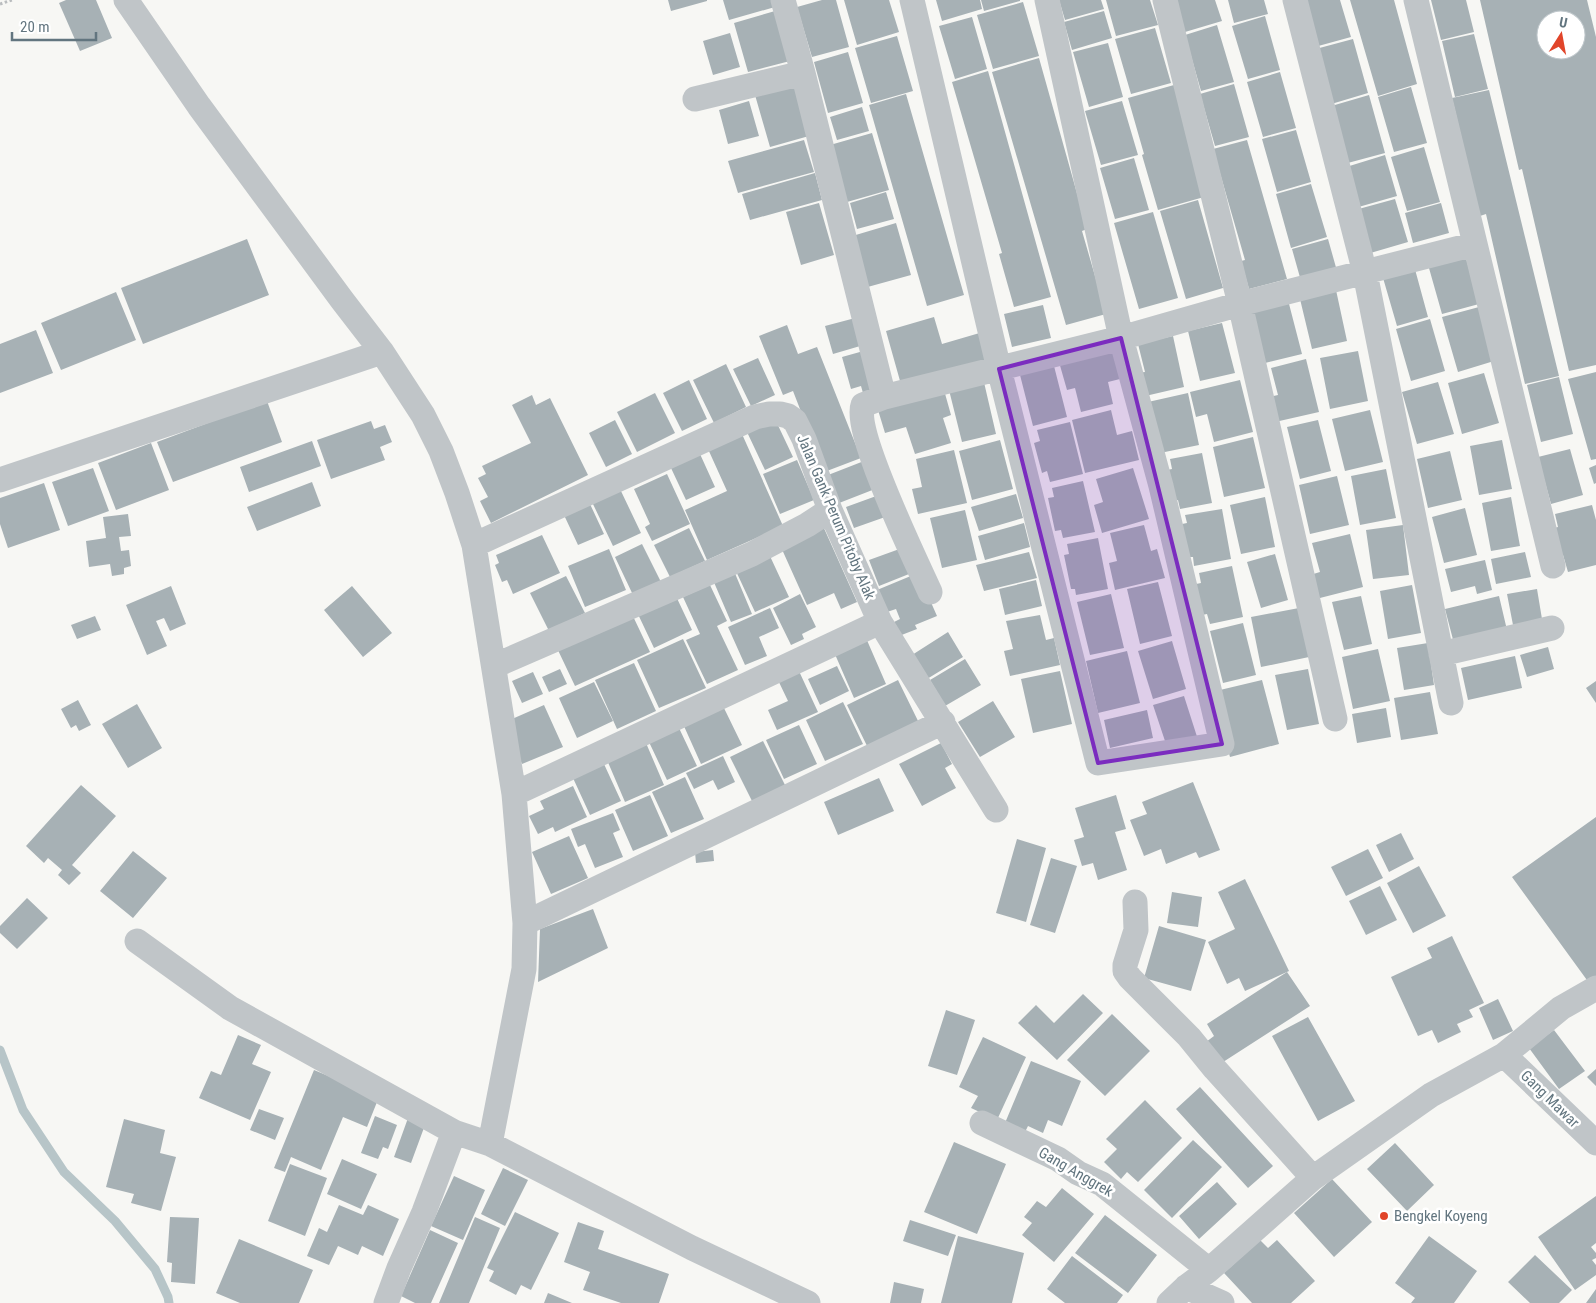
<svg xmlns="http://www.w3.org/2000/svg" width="1596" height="1303" font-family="'Roboto Condensed',sans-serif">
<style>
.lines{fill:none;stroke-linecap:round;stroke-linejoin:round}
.stream{stroke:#b7c5c8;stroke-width:9}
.building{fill:#a7b1b5;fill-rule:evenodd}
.path{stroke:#babdbf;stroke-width:3;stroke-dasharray:2.5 2.5;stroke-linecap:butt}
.street{stroke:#c0c5c8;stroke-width:25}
.marked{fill:#7b2cbf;fill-opacity:0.2;stroke:#7b2cbf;stroke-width:4;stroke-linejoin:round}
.poi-dot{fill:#e1452a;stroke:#fff;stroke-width:2}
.labels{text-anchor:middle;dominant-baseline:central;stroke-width:5;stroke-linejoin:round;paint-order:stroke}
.street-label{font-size:15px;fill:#62757f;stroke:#fff}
.poi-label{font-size:15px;fill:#62757f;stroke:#fff;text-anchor:start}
</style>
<rect width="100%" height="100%" fill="#f7f7f4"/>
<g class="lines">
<path class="stream" d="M0,1050L23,1110L64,1172L115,1221L155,1269L168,1297L169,1303"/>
</g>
<path class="building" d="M66,0H96L112,38L80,51L59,3Z
M668,0H707V1L671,11Z
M723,0H773L775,7L729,20Z
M822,0H836L849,47L812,57L797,7Z
M844,0H889L899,32L857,45Z
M936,0H980L982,9L942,21Z
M981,0H1020V1L984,11Z
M1059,0H1101L1104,9L1065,20Z
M1106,0H1150L1158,25L1116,36Z
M1176,0H1215L1222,21L1185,32Z
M1228,0H1264L1268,14L1234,23Z
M1297,0H1340L1351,37L1311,48Z
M1350,0H1394L1417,84L1378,96Z
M1431,0H1466L1474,32L1441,40Z
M1480,0H1587L1596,37V365L1569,371L1522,169L1519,170ZM1546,20H1576V50H1546Z
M1023,2L1039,56L993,69L977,15Z
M775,11L790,61L748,72L734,23Z
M1104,11L1112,38L1072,50L1064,22Z
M1265,16L1280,70L1248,79L1232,26Z
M972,17L987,69L955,79L939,26Z
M1217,25L1234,82L1201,91L1185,35Z
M1155,28L1171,83L1131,94L1115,39Z
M730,33L740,67L713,75L703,41Z
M1474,34L1488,89L1455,97L1442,41Z
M897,36L913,91L871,103L855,48Z
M1353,39L1368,93L1328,105L1312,50Z
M1108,43L1123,97L1089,107L1073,52Z
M848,52L863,103L828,113L814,62Z
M1039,58L1087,229L1082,231L1106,314L1066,325L992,72Z
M988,71L1051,297L1014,307L999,254L1002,253L952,82Z
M1280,72L1296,128L1263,137L1247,82Z
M1234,84L1249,137L1215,146L1200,94Z
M794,85L809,136L770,147L755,95Z
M1174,85L1204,197L1158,210L1142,155L1144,154L1128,98Z
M1411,87L1427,143L1394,152L1378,97Z
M1489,90L1559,376L1525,384L1486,214L1480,216L1452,98Z
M906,94L964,295L927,306L869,105Z
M1369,95L1385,153L1344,164L1328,107Z
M749,101L759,136L728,144L719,110Z
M1122,101L1138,155L1101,165L1085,111Z
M862,107L869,131L837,140L830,117Z
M1296,130L1311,182L1277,192L1262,139Z
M872,133L889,190L847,202L830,145Z
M804,140L814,172L738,193L728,161Z
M1247,140L1287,279L1249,289L1241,261L1245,260L1213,149Z
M1424,147L1440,202L1407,211L1391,157Z
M1385,155L1397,196L1355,208L1343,168Z
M1134,158L1149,210L1115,219L1100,168Z
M815,173L822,200L750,220L742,194Z
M1311,184L1327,237L1291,248L1276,194Z
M886,192L894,219L857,229L850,203Z
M1395,199L1408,242L1367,254L1355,210Z
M1198,200L1223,288L1186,299L1160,211Z
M819,203L834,255L801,265L786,212Z
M1441,203L1449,233L1413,243L1405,213Z
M1153,212L1178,298L1139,309L1114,223Z
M896,223L911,275L864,288L849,237Z
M247,239L269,295L143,344L121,288Z
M1328,239L1337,271L1301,281L1292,249Z
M1464,251L1479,304L1442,314L1427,261Z
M1413,262L1428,317L1397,326L1381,271Z
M1336,290L1347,341L1312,349L1300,299Z
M116,292L136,340L61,370L41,323Z
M1288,300L1302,354L1261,364L1248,309Z
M1043,305L1051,338L1012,347L1004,314Z
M1479,307L1494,361L1458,372L1442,317Z
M859,317L867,344L833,354L825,326Z
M934,317L942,344L983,332L992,362L902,388L886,331Z
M1430,319L1445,371L1411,381L1396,329Z
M1222,323L1235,373L1200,381L1188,331Z
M787,325L798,354L817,347L861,458L819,474L812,440L793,391L783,395L759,336Z
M36,330L53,373L0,393V344Z
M1173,336L1184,387L1141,397L1136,373L1145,372L1138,344Z
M1112,348L1120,379L1108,382L1113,404L1081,412L1075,388L1067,390L1059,362Z
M867,350L879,389L863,393L861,386L851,389L842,357Z
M1358,351L1368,401L1330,409L1320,358Z
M758,358L775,395L751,406L733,369Z
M1306,359L1319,412L1275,422L1269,397L1278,395L1271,368Z
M726,364L746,407L714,423L693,380Z
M1054,366L1067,417L1033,426L1020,375Z
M1596,372V459L1591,460L1568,379Z
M1484,373L1499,423L1462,434L1448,383Z
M1559,377L1573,434L1541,442L1527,385Z
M983,378L996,434L962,442L948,386Z
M689,380L707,419L682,431L663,393Z
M1240,380L1253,432L1214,442L1207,414L1196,417L1190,392Z
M1438,382L1454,434L1417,444L1402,392Z
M944,390L951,415L943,418L951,443L915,454L906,427L885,433L878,410Z
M655,393L675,433L637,452L617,412Z
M1188,393L1199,445L1160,453L1148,402Z
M532,395L536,405L550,398L588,475L491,523L480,501L488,497L478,478L486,474L482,466L531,443L512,405Z
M267,401L282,442L173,482L157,442Z
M1111,410L1117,435L1132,431L1139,460L1085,473L1072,420Z
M1370,410L1383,462L1345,471L1332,419Z
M775,419L793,457L765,470L747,432Z
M615,420L632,454L606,467L589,433Z
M1318,420L1331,471L1300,479L1287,427Z
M371,421L374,429L385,425L392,442L380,447L385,460L331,479L317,440Z
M1070,422L1083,474L1050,482L1047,471L1042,473L1034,443L1040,441L1037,430Z
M742,434L783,526L707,560L685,510L727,491L708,449Z
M1253,437L1265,488L1224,497L1213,447Z
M1000,440L1013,489L972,500L959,451Z
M1502,440L1512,489L1479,495L1470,446Z
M312,441L321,466L249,492L240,467Z
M151,443L169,490L116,510L98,463Z
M1570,449L1583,495L1551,504L1538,457Z
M954,450L967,503L918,514L912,489L922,487L916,459Z
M1450,451L1462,500L1428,508L1417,459Z
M1202,453L1212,503L1180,509L1178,500L1174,501L1167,470L1172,469L1170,459Z
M700,454L715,487L686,500L671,468Z
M797,460L814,500L780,514L763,474Z
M864,461L875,489L834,505L823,477Z
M1596,465V483L1594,484L1589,468Z
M93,468L109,511L68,526L52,482Z
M1133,468L1149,519L1102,533L1094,505L1103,502L1096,479Z
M1386,469L1396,518L1360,525L1351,476Z
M667,474L690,524L652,541L645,527L650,524L634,489Z
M1337,476L1349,525L1310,534L1299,485Z
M1083,481L1095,532L1063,538L1061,530L1055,531L1048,498L1054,497L1052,488Z
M312,482L321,506L257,531L247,507Z
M44,483L60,530L8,548L0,524V498Z
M620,489L641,533L613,546L592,502Z
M1016,494L1023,518L979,531L971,507Z
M879,495L888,516L854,528L846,507Z
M1265,497L1275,547L1241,554L1230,505Z
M1511,497L1520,546L1491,551L1482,503Z
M590,504L604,534L578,545L564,515Z
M1592,505L1596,520V565L1568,572L1563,555L1561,556L1554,528L1558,527L1555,514Z
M1465,508L1477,555L1444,563L1432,517Z
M1222,509L1231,559L1194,566L1193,557H1188L1182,524L1187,523L1185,515Z
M965,510L977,560L942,568L930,518Z
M128,514L131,536L119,537L121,551L129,550L131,566L124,568V574L112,576L110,564L89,567L86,541L106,538L103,517Z
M1024,523L1030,547L985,560L978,536Z
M1144,525L1151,551L1157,549L1165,578L1115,590L1109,563L1117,561L1110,533Z
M1403,525L1409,575L1373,579L1366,530Z
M823,526L857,602L841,609L834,593L807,605L780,545Z
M689,528L705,561L670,577L654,545Z
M1350,534L1363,587L1316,599L1310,575L1320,572L1312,543Z
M542,535L560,573L513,594L507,580L502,582L495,565L499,563L496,555Z
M1098,538L1108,589L1076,595L1075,589H1071L1064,555L1069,554L1067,544Z
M642,544L661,582L633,595L615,557Z
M905,547L914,572L879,586L869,560Z
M609,549L626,590L585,607L568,566Z
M1029,552L1037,578L984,591L976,565Z
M1525,552L1531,577L1496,584L1491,559Z
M769,554L789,597L755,612L735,569Z
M1275,554L1288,600L1261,608L1247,562Z
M1485,560L1492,590L1477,594L1475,586L1451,592L1445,569Z
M1232,566L1243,617L1210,624L1207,614L1202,615L1196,584L1201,583L1199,573Z
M734,571L752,614L731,622L713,580Z
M918,573L937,616L915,625L917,629L899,636L894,622L900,619L896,609L887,612L877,590Z
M566,576L585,613L549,631L530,593Z
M1036,580L1042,606L1005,615L999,589Z
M1158,582L1172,636L1140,644L1127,589Z
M710,585L727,621L717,626L738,670L707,684L686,640L700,634L683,597Z
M1412,585L1421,633L1388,639L1380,591Z
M171,586L186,624L170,631L164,618L156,621L167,646L147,655L126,605Z
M352,586L392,633L363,657L324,610Z
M1537,589L1542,619L1513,625L1507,594Z
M674,592L692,630L654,648L636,610Z
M800,594L816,627L802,634L804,639L791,645L773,608Z
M1111,594L1124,648L1090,655L1077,602Z
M1361,596L1372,644L1344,650L1332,602Z
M1499,596L1507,630L1456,651L1445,609Z
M770,608L779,628L759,637L767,656L745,665L728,627Z
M1299,608L1309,657L1261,667L1251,617Z
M631,612L650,652L575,686L556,646Z
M1040,615L1046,640L1054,638L1060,665L1010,676L1004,651L1013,649L1006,621Z
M95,616L101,630L77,639L71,625Z
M1243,623L1256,675L1223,683L1210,631Z
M948,632L963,657L927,679L912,655Z
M866,638L886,684L854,698L834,652Z
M683,639L706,688L659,708L637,660Z
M1172,641L1186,689L1153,699L1138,651Z
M1428,643L1434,685L1404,690L1397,648Z
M1548,647L1554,669L1527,677L1520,655Z
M1378,649L1390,701L1353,709L1342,657Z
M1127,651L1140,703L1098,713L1086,661Z
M1515,656L1522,688L1468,700L1461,668Z
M965,659L981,685L945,706L930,680Z
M634,663L656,711L617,729L595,680Z
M837,666L849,691L820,705L808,679Z
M560,669L567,684L549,692L542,677Z
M798,669L818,712L777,730L768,710L788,701L777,678Z
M1308,669L1319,724L1287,730L1275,675Z
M1060,671L1072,724L1033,733L1021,679Z
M533,672L543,694L522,703L512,681Z
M898,680L920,725L869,750L847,705Z
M1262,680L1279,744L1230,757L1220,721V690Z
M1596,681V703L1586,688Z
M594,682L613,721L577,738L559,698Z
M1430,692L1438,734L1401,740L1394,698Z
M1184,696L1200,746L1170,756L1153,705Z
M78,700L91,725L79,731L76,725L71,728L61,709Z
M993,701L1015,737L980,757L958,722Z
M843,702L863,744L825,761L806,720Z
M137,704L162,748L128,768L102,724Z
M544,705L563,747L522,764L503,723Z
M723,706L742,745L701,764L683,724Z
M1386,708L1391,737L1357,743L1352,714Z
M1147,710L1153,738L1110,748L1104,720Z
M799,725L817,764L784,779L766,740Z
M679,728L697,766L667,780L649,742Z
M763,741L786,787L753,803L730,757Z
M646,743L664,785L625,802L607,760Z
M941,743L952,764L945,768L956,788L922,806L899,764Z
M723,756L735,782L718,790L713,780L694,789L686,773Z
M604,764L621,801L590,815L573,778Z
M685,777L704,819L671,833L652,792Z
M879,778L894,811L838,835L824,802Z
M1193,782L1220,850L1199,858L1196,852L1166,864L1161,849L1144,856L1130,820L1147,814L1142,802Z
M81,785L116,816L72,865L81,873L69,885L58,875L62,870L48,858L44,863L26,846Z
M573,786L587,817L555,832L553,827L538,834L529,816L544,809L540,801Z
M650,795L668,836L633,851L615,810Z
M1116,795L1126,829L1115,832L1127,870L1098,880L1093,863L1082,866L1074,840L1084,837L1075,808Z
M613,813L620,830L613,833L623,857L595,868L585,844L578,847L571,829Z
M1596,817V984L1592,987L1512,877Z
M1401,833L1414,859L1389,872L1376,845Z
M569,836L588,878L551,894L532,852Z
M1017,839L1046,848L1026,922L996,913Z
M1368,849L1383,878L1346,896L1331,867Z
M713,850L714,861L696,863L695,852Z
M133,851L167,878L133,918L100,891Z
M1051,858L1077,866L1055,933L1030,925Z
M1419,866L1446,916L1413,933L1387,883Z
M1245,879L1289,971L1245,991L1239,978L1227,984L1208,942L1235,929L1218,892Z
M1380,886L1397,920L1366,935L1349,901Z
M1172,892L1202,897L1198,927L1167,923Z
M27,898L48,918L17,949L0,933V926Z
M593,909L608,948L538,982L540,929Z
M1159,926L1206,940L1191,991L1144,978Z
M1452,936L1484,1003L1469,1010L1473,1017L1457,1024L1461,1032L1438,1043L1432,1030L1418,1036L1391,977L1432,958L1427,948Z
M1287,972L1310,1006L1220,1064L1206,1042L1214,1036L1207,1024Z
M1083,994L1103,1013L1057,1060L1018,1023L1036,1005L1054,1023Z
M1498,999L1513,1031L1493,1040L1479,1008Z
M946,1010L975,1020L957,1075L928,1066Z
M1112,1014L1150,1051L1105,1096L1067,1060Z
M1308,1017L1355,1101L1318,1121L1272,1036Z
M1554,1030L1585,1071L1559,1089L1529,1048Z
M238,1035L261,1045L252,1064L271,1072L250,1120L199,1098L211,1071L221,1075Z
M983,1037L1026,1057L997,1120L971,1108L978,1096L959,1087Z
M1031,1061L1081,1081L1062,1126L1048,1120L1043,1133L1028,1126L1025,1132L1005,1123Z
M1596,1069V1086L1587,1077Z
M314,1070L379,1097L367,1127L343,1117L321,1170L291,1157L285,1172L274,1168Z
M1200,1087L1273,1166L1248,1188L1176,1109Z
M1145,1100L1182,1138L1138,1182L1127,1172L1121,1179L1104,1162L1117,1149L1106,1139Z
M259,1109L284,1118L275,1140L250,1130Z
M375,1116L397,1125L388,1149L383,1147L378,1159L361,1153Z
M408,1118L425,1125L411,1163L394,1157Z
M124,1119L165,1130L160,1153L176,1157L161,1211L131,1203L134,1194L106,1187Z
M1193,1140L1222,1167L1172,1218L1144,1190Z
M954,1142L1006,1164L977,1234L924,1212Z
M1395,1143L1434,1185L1407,1211L1367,1169Z
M342,1159L377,1174L361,1209L327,1194Z
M290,1164L327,1178L305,1236L268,1221Z
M503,1168L528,1180L505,1226L481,1214Z
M454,1176L485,1190L463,1240L431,1226Z
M1332,1179L1372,1222L1334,1257L1294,1213Z
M1217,1182L1237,1204L1199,1239L1179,1216Z
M1062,1188L1094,1214L1054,1262L1022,1235L1032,1223L1024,1217L1037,1201L1046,1207Z
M1596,1196V1243L1591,1247L1596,1253V1258L1592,1260L1596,1265V1275L1575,1290L1538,1237Z
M339,1205L363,1215L368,1205L399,1219L383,1256L362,1246L358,1255L338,1246L329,1265L307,1256L319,1228L327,1232Z
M515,1212L559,1233L531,1290L521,1285L516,1295L489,1281L494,1271L487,1268Z
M1105,1215L1157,1255L1128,1293L1075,1253Z
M170,1217L199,1218L195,1284L171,1282L172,1263L167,1262Z
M475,1217L500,1228L469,1303H439Z
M910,1220L956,1235L948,1256L903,1241Z
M578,1222L604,1231L598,1249L669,1274L659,1303H621L583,1290L590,1272L564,1262Z
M430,1230L458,1243L431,1303H415L401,1296Z
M958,1236L1024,1253L1012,1303H941Z
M1429,1236L1477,1271L1454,1303H1411L1415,1298L1395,1283Z
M239,1239L313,1270L299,1303H240L216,1293Z
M1260,1240L1268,1248L1277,1240L1315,1281L1291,1303H1252L1224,1273Z
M1535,1255L1572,1290L1559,1303H1530L1508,1282Z
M1072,1256L1123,1295L1117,1303H1065L1047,1289Z
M894,1282L924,1289L921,1303H890Z
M1596,1289V1303H1586Z
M548,1293L572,1303H544Z"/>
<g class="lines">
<path class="path" d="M0,4L12,0"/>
<path class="street" d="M126,0L199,106L342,300L382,352L423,415L441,451L457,493L474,545L514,794L525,923L524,969L490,1144L692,1248L808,1303
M783,0L803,73L884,397L863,405C853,431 916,561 930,592
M912,0L999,369L1098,763L1222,744L1161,486L1121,338L1047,0
M1165,0L1240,304L1335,719
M1295,0L1365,273L1451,703
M1416,0L1553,566
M695,99L803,73
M884,397L1121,338L1240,304L1475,244
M0,480L382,352
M474,545L755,417L769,414H780L788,416L795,421L804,439L830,510L880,622L996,810
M1441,654L1552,628
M494,666L752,554L807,525L830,510
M514,794L880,622
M1135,902L1136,930L1125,965V971L1130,978L1189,1037L1215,1069L1313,1178
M525,923L943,722
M137,941L230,1008L454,1132L490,1144
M1504,1055L1596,1143
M982,1123L1058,1159L1078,1173L1102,1184L1209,1270
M1186,1287L1222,1303
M386,1303L399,1268L424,1212L454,1132
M1169,1303L1186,1287L1209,1270L1313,1178L1431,1095L1504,1055L1561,1008L1596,988"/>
</g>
<path class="marked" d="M1121,338L1222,744L1098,763L999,369Z"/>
<circle class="poi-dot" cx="1384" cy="1216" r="5"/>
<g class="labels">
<g class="street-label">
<text transform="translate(836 517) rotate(67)">Jalan Gank Perum Pitoby Alak</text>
<text transform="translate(1550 1099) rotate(44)">Gang Mawar</text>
<text transform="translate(1076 1172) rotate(30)">Gang Anggrek</text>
</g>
<g class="poi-label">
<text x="1394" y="1216">Bengkel Koyeng</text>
</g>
</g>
<g transform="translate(1561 35) rotate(11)"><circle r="24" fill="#ffffff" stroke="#c0c8cc"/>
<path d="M0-4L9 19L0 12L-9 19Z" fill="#e1452a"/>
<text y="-8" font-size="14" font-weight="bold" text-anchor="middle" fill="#62757f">U</text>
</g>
<path d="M12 32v8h84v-8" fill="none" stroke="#62757f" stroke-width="2.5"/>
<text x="20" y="32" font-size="15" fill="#62757f" stroke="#ffffff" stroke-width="4" paint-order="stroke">20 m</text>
</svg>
